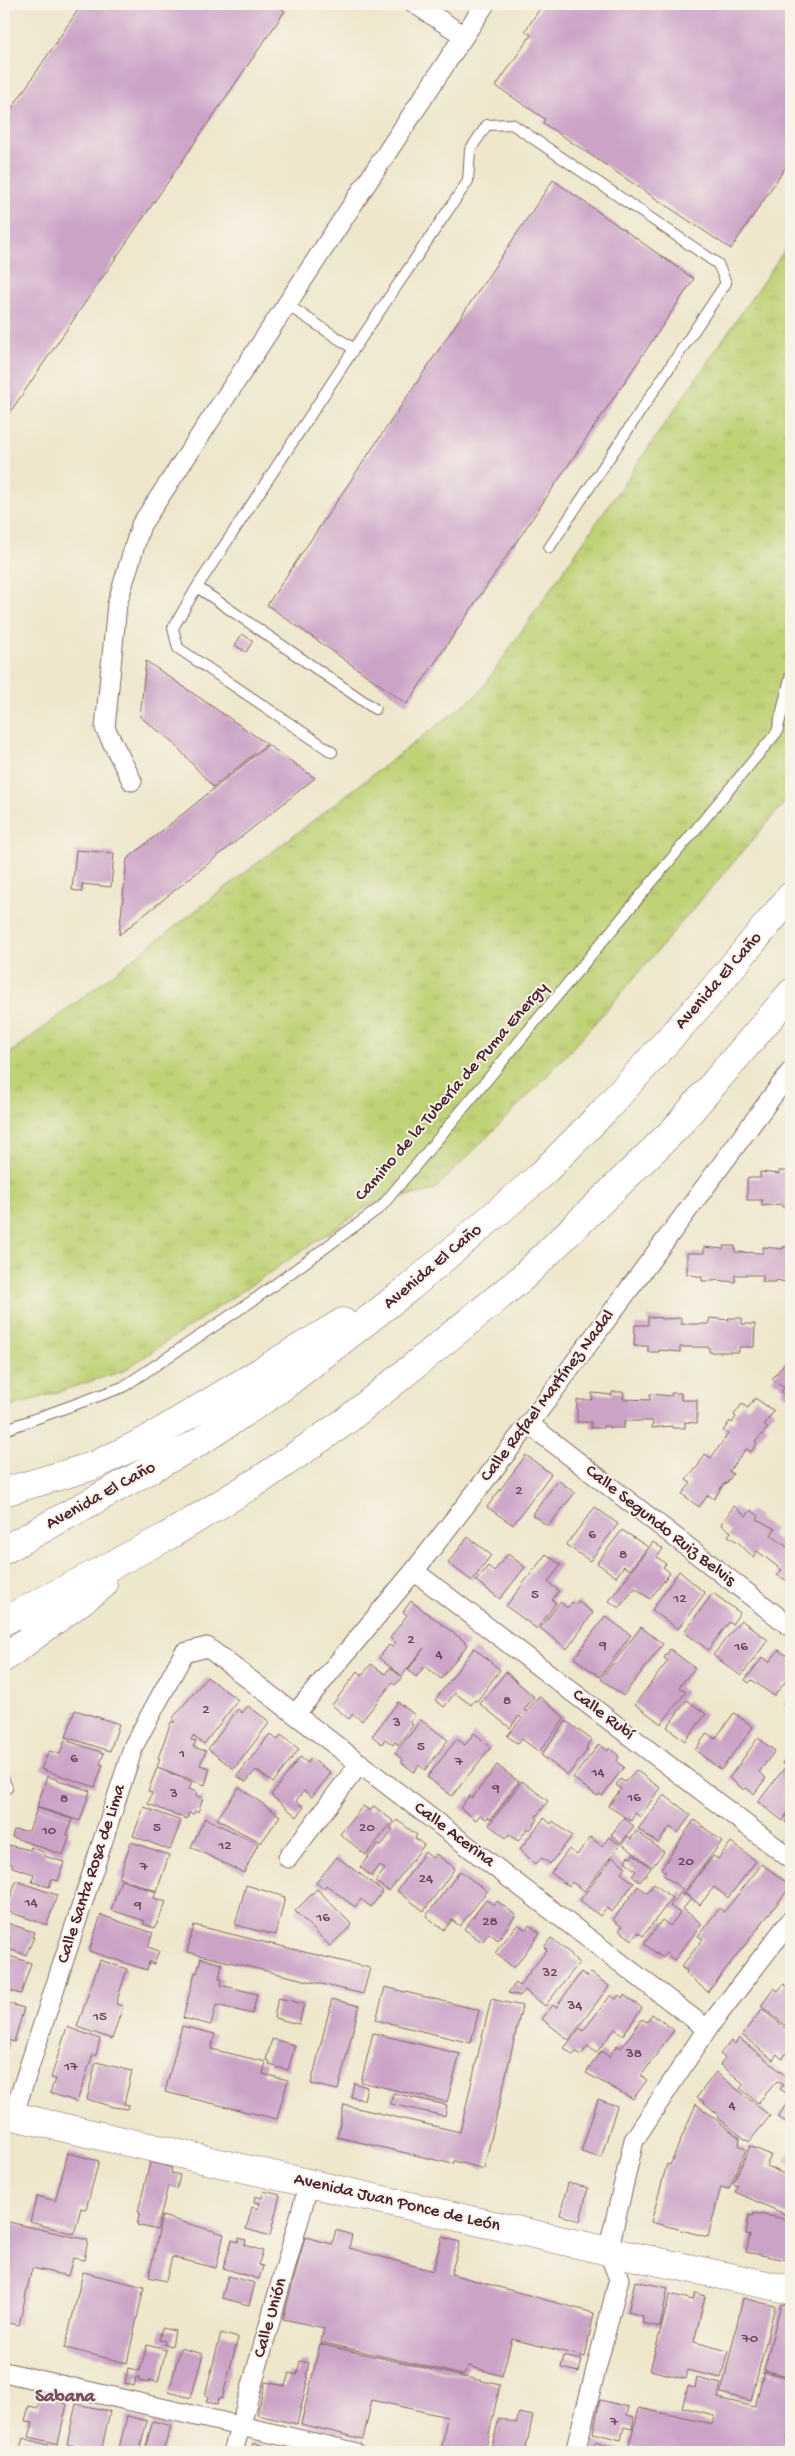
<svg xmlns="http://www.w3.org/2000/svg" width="795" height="2456" font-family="'Gochi Hand',sans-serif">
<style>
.park{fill:url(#park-tufts);stroke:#847850}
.building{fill:#cba3c7}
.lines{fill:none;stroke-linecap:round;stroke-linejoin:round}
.lane-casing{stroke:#836563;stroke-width:12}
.street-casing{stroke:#836563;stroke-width:21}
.secondary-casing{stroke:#836563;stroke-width:29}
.highway-casing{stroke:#836563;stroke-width:29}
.lane{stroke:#fff;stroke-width:10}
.street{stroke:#fff;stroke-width:19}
.secondary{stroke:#fff;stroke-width:28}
.highway{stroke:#fff;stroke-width:28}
.labels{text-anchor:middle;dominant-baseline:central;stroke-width:4;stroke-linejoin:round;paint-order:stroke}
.number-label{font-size:15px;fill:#6a4052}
.street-label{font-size:18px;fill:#4a1f2b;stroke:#f7f3e8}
.neighbourhood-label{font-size:19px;font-weight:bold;fill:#774d62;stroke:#f7f3e8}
</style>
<defs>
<pattern id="park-tufts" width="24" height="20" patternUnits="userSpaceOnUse" patternTransform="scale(1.25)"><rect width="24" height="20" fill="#bfd276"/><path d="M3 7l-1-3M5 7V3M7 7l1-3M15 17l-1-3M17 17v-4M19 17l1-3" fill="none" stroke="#a6b466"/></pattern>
</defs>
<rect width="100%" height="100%" fill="#f7f3e8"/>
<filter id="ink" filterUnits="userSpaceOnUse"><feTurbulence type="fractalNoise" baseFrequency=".02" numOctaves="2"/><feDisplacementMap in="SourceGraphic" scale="10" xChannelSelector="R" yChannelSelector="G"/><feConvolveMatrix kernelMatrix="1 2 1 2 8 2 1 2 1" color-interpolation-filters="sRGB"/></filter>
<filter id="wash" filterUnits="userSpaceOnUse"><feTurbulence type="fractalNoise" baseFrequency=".0096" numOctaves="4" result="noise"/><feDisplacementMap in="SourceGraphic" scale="20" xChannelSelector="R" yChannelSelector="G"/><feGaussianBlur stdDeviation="1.12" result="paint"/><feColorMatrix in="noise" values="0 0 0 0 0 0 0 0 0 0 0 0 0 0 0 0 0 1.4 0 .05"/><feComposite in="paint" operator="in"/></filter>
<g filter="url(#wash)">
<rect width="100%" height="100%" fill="#eee7cc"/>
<path class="park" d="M791,241V795L610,1006L534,1090L434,1190L370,1205L123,1371L4,1409V1058L479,693Z"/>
<g id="blocks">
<path class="building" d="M82,4H274L285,11L4,421V120Z
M543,4H791V159L731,249L543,123L545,119L496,86L531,35L525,31Z
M553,180L694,279L407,704L267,605Z
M242,634L253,641L246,652L235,645Z
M146,661L267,744L213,787L171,740L140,717Z
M268,745L315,778L119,935L127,859Z
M76,850L114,853L111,887L82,884V892L72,890Z
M779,1171H791L790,1207H782V1204L762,1206V1200H747V1178H760V1172L779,1174Z
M724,1246H735V1252L763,1253V1247L783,1249V1247H791V1283L776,1280V1282H763V1275H735V1282L714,1280V1281H702V1277L687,1274V1253H704V1247L724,1249Z
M648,1317L661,1318V1319L681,1318V1324H708L710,1318L729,1320L728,1318H742V1324H755L754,1347H739V1352H709V1347H680V1352L659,1350V1352H648V1346H634L635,1325H648Z
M786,1361L791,1365V1397L789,1398L781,1392L784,1388L772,1379Z
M612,1392H624L623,1399L650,1400V1394L672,1396L671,1393H681V1400H697V1423L685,1422V1428H672V1426L652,1428L653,1421H624V1428H609V1426H603V1428H591V1422H577V1400H592V1393L612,1395Z
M755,1398L774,1411L764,1425L768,1428L755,1442L757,1444L751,1452L746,1449L729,1471L733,1474L726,1484L724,1483L714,1499L708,1495L699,1507L682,1494L691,1483L686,1480L698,1466L705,1454L711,1458L728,1434L723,1431L730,1421L732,1423L736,1417L734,1415L742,1404L748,1408Z
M526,1455L551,1474L513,1525L487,1507Z
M558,1480L575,1493L548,1526L532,1515Z
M734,1506L746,1516L751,1510L759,1516L757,1519L775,1529L771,1535L791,1550V1583L777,1575L782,1570L757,1551L753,1557L738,1542L728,1536L731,1532L721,1524Z
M595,1507L618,1524L590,1561L566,1545Z
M622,1530L648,1547L630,1570L624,1566L616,1577L597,1563Z
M468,1537L491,1555L472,1581L448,1563Z
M653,1542L663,1549L657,1557L666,1564L663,1567L670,1573L650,1599L635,1588L619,1608L609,1601Z
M508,1554L525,1567L500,1599L476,1581L488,1566L494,1571Z
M546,1554L561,1565L548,1582L559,1591L552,1600L556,1603L537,1629L506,1606Z
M679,1571L705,1593L678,1629L652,1610Z
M713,1593L740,1613L732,1624L729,1622L708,1650L684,1632Z
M411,1601L468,1644L441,1679L425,1666L416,1677L408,1670L424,1648L402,1676L379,1658L389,1645L392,1647L396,1643L390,1638L407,1615L403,1612Z
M578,1601L593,1613L567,1649L540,1628L560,1602L567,1608L572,1602L575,1605Z
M605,1616L631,1635L600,1677L574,1658Z
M741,1620L768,1640L741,1676L713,1655Z
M641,1627L663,1644L623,1696L601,1679Z
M474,1648L500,1670L477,1701L475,1700L471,1705L455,1693L444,1707L435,1700Z
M670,1649L695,1668L679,1687L686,1692L661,1724L635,1704L668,1661L664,1658Z
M779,1650L791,1659V1687L785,1682L774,1696L752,1680L749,1683L745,1680L763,1657L769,1662Z
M371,1664L385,1674L390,1668L402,1677L395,1685L392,1683L362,1721L353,1714L349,1719L332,1705L358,1671L362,1675Z
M506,1672L534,1697L524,1710L526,1712L539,1696L565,1718L539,1752L522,1739L518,1744L507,1736L522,1718L519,1716L510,1728L480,1704Z
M207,1677L238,1700L204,1744L193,1736L191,1740L196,1741L193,1747L206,1751L200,1765L210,1768L205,1785L157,1767L160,1759L158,1758L171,1722H175L172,1719Z
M791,1694V1709L784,1704Z
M687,1700L706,1714L685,1741L667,1727Z
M398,1702L415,1715L410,1722L413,1725L398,1745L395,1742L393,1745L385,1739L382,1744L372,1736Z
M248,1706L270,1722L234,1769L208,1749L238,1709L242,1713Z
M75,1710L119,1724L110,1751L66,1737Z
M734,1713L753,1727L721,1770L695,1750L707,1733L715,1739Z
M421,1720L448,1740L425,1770L419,1765L414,1772L401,1762L403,1760L395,1753Z
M566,1721L592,1740L586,1748L588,1749L568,1775L541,1755Z
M474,1733L491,1747L452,1796L427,1777L457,1739L465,1745Z
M270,1734L277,1740L281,1735L299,1749L273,1783L256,1770L246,1782L237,1776Z
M758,1738L775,1751L759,1772L766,1778L754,1794L746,1788L744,1790L729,1778Z
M65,1740L104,1753L100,1764L103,1765L95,1787L41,1769L49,1751L60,1754Z
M599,1744L608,1751L609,1748L619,1756L617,1762L624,1767L602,1796L599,1794L597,1796L573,1778Z
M791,1751V1806L783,1821L758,1802L786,1766L782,1763Z
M300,1757L308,1763L311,1758L331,1773L312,1797L304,1791L296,1801L304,1807L297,1817L271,1795Z
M497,1765L519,1782L491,1819L488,1817L486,1819L480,1815L476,1820L460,1808L469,1796L472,1798Z
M157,1768L192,1782L189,1789L197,1792L196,1796L203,1798L198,1812L195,1811L194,1814L189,1813L187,1819L148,1804L152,1793L148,1791Z
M636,1770L660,1788L640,1817L635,1813L631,1821L608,1806L621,1789L616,1785L620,1779L625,1782Z
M47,1776L90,1791L80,1821L37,1807Z
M522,1781L548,1801L536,1817L538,1819L530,1830L528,1828L518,1841L509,1834L506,1838L489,1825Z
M239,1787L280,1816L261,1843L217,1819Z
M664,1795L691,1815L678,1833L670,1827L658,1843L638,1829Z
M363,1806L370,1811L374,1806L393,1821L366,1855L340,1834Z
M144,1807L181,1821L170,1850L133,1836Z
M37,1808L72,1819L67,1835L70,1836L63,1855L12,1837L14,1830L29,1831Z
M791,1814V1827L785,1822Z
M205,1818L258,1844L244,1873L191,1847Z
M544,1818L551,1824L553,1821L572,1836L550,1864L542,1858L535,1864L520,1849Z
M624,1818L634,1826L621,1843L611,1835Z
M397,1820L417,1835L415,1838L424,1845L389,1891L375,1882L385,1869L379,1865L371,1876L360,1867L378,1844L381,1846L393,1830L390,1828Z
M694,1820L722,1841L685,1891L663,1875L666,1872L661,1869Z
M636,1831L664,1852L652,1867L622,1844L628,1836L631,1839Z
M590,1837L602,1846L609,1837L620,1845L584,1891L572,1882L569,1886L551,1873L569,1849L577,1855Z
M131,1842L169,1855L157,1891L119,1878Z
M731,1842L756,1861L728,1898L714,1887L700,1905L685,1893L713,1856L718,1859Z
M8,1845L30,1850L31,1847L45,1853L44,1856L64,1862L58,1881L52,1879L49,1887L32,1882L34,1874L12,1867V1864L4,1862Z
M425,1852L432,1858L436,1854L455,1868L424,1911L397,1891Z
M633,1854L651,1868L640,1882L632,1876L636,1871L625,1861L628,1856L631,1858Z
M337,1857L383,1891L371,1907L361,1899L355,1907L326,1885L324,1889L316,1883Z
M613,1857L626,1867L621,1873L634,1883L612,1912L606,1908L600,1916L580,1900Z
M762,1864L791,1886L708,1992L686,1974L687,1971L681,1967L703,1939L698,1936L719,1908L724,1912Z
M460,1871L487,1891L460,1926L452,1920L444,1930L426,1916Z
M121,1880L156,1892L154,1898L166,1902L155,1928L143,1924L145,1921L111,1910Z
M16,1881L57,1895L47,1925L6,1911Z
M654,1884L672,1898L643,1936L638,1932L632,1940L619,1930L622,1927L613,1920L638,1886L647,1893Z
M246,1885L285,1897L276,1935L235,1925Z
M317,1889L352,1925L330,1946L295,1911Z
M681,1892L683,1893L682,1896L684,1894L691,1899L683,1909L702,1924L674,1960L666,1953L663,1958L644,1944L662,1920L670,1926L680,1913L670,1906Z
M486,1900L494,1905L497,1901L516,1915L498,1940L489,1933L482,1942L464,1929Z
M101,1915L153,1933L148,1947L159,1951L154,1964L149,1962L147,1970L89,1951Z
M4,1922L34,1932L32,1937H34L26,1955L6,1948L10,1937L4,1934Z
M518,1924L526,1930L529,1925L540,1933L514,1968L495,1953Z
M194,1925L370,1968L363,1994L187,1952Z
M551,1938L571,1954L570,1956L579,1963L545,2006L525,1990L520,1996L508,1993L516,1983L519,1986L547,1950L544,1947Z
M4,1954L31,1963L21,1994L4,1989Z
M201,1958L222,1964L219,1979H222L221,1985L257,1994L252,2014L216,2005L211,2025L183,2018L195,1972L197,1973Z
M100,1960L127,1969L116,2004L123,2006L112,2039L77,2027Z
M581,1972L587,1977L591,1973L609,1986L569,2040L542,2019L553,2005L556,2008Z
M784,1984L791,1990V2030L761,2006L774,1988L778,1991Z
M385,1987L479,2010L471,2043L376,2020Z
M611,1995L616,1999L619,1995L622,1998L624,1995L642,2008L623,2035L615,2029L596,2053L588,2046L581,2055L576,2052L573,2055L564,2048L580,2028L583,2031Z
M278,1998L304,2004L299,2024L274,2018Z
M332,1999L359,2006L338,2090L311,2084Z
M491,1999L522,2006L484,2169L454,2161L453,2164L337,2137L344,2105L460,2132Z
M4,2002L24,2008L14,2042L4,2039Z
M762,2009L791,2033V2055L787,2052L782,2059L777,2054L773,2060L742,2035Z
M652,2014L674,2030L641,2076L647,2080L633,2099L586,2073L601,2051L609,2057L617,2045L621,2048L642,2019L647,2022Z
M182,2026L215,2034L211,2049L266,2062L263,2074L288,2080L277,2119L165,2092Z
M67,2027L100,2039L96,2056L93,2054L77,2102L50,2093L55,2079L51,2078Z
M373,2033L460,2054L447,2102L361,2082Z
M739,2038L791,2080V2086L786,2093L780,2089L783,2085L777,2081L758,2103L740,2088L744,2084L720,2064L725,2058L720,2054L731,2041L735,2044Z
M272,2039L295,2045L288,2070L269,2065L270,2061L266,2060Z
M4,2041L9,2043L4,2060Z
M96,2062L132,2071L124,2104L129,2105L128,2109L113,2107L87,2099Z
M716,2072L770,2116L749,2142L717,2117L719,2115L697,2097Z
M354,2083L367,2087L364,2100L351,2097Z
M393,2093L447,2105L445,2116L391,2104Z
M791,2097V2125L778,2117Z
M598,2099L617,2106L601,2158L581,2152Z
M696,2104L740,2138L739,2146L746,2149L729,2189L721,2187L708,2237L651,2222L667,2164L670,2165Z
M750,2146L771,2155L766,2166L791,2177L789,2216L735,2192L738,2186L733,2184Z
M791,2151V2165L785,2161Z
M68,2153L99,2161L86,2209L81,2208L74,2234L30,2222L37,2196L55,2201Z
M150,2162L172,2168L171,2173L180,2175L177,2189L168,2186L157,2230L137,2225L140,2212H138Z
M568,2183L588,2188L580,2221L560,2215Z
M264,2191L280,2195L270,2236L246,2229L252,2207L258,2209L260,2203L254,2202L255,2196L262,2198Z
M754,2213L791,2220V2261L746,2252L750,2235L746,2234L749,2215L754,2216Z
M162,2216L224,2234L216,2268L172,2257L166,2281L149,2277Z
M4,2221L88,2240L84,2260L73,2258L68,2276L32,2268L19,2325L4,2322Z
M336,2230L352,2235L349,2248L433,2271L442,2237L460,2242L451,2274L594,2313L585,2357L512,2339L502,2376L469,2366L463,2375L321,2342L324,2328L283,2319L305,2237L332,2244Z
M239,2238L246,2240L245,2245L263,2251L258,2265L263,2266L259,2279L223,2268L232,2240L238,2242Z
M83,2272L144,2287L127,2363L65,2348Z
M228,2276L255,2283L249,2305L222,2298Z
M635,2281L668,2288L660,2327L642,2323L643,2316L628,2312Z
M695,2293L705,2296L694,2342L728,2351L721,2378L687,2370L685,2379L650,2370L670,2294L693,2300Z
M743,2298L775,2306L751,2401L721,2393Z
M781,2304L791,2306V2377L764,2370Z
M162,2328L175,2331L172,2346L164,2344L165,2341L159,2340Z
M221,2333L238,2338L222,2399L219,2398L217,2404L206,2402L208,2396L205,2395Z
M320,2344L500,2385L485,2452H441L447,2417L372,2400L363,2439L301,2424Z
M147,2345L166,2350L158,2382L149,2380L148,2383L139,2381V2377H136L134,2386L125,2383L128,2368L140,2371Z
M180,2348L203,2354L191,2398L169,2392Z
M564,2356L582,2360L579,2372L561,2368Z
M300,2361L309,2363L306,2377L308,2378L297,2424L257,2415L265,2382L285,2386L289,2373L297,2375Z
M764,2372L791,2378V2424L786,2444L791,2445V2452H647L648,2449L629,2445L639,2408L712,2424L714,2415L682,2407L688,2386L695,2388L697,2378L721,2384L718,2398L755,2407Z
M40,2398L67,2404L58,2444L29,2437L33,2423L25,2422L29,2406L38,2408Z
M600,2400L629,2407L627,2415L634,2417L632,2429L624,2427L621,2440L593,2433Z
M76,2404L110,2411L101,2452L67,2444Z
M519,2413L533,2416L525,2452H491L499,2418L516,2423Z
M127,2416L147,2421L139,2452H118Z
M153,2421L171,2426L163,2452H144Z
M23,2438L51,2446L49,2452H19Z
M595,2442L628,2451L627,2452H592Z
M253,2443L287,2452H251Z"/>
</g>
</g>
<g filter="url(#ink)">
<use href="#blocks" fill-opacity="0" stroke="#836563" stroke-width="1"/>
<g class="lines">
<g class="lane-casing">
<path id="lane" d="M286,304L354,349L197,587L173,628L178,648L332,752
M354,349L468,181L470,150L487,125L512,124L718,264L726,283L549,548
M197,587L375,709
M4,1430L123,1387L255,1299L381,1207L777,732L791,674
M4,1780L7,1788L4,1790"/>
</g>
<g class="street-casing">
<path id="street" d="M415,4L463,35
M132,781L105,728L117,604L141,525L485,4
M529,1424L791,1627
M414,1571L791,1859
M296,1713L414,1571L529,1424L791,1071
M288,1858L360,1763
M13,2116L134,1745L184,1653L207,1647L707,2029
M4,2372L354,2452
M233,2452L309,2184
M575,2452L619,2279L608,2251L634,2140L707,2029L791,1920"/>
</g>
<g class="secondary-casing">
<path id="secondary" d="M4,2114L608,2251L791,2290"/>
</g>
<g class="highway-casing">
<path id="highway" d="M4,1492L93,1466L147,1440L343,1322
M4,1550L196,1444L277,1391L409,1288L540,1176L604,1111L706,998L791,896
M4,1621L168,1536L263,1478L346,1421L522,1278L675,1129L791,993
M4,1658L103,1585"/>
</g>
<use href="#lane" class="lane"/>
<use href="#street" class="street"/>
<use href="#secondary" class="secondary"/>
<use href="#highway" class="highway"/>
</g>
</g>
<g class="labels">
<g class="number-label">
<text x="519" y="1491">2</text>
<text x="592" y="1535">6</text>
<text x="623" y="1555">8</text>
<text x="535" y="1595">5</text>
<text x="680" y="1599">12</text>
<text x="411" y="1640">2</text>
<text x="603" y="1646">9</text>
<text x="741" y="1647">16</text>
<text x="439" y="1655">4</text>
<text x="507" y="1701">8</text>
<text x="206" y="1710">2</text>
<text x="397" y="1723">3</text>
<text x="421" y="1747">5</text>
<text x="182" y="1754">1</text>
<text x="74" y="1759">6</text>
<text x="459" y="1762">7</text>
<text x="598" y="1773">14</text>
<text x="496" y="1789">9</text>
<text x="174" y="1794">3</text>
<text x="634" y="1798">16</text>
<text x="64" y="1799">8</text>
<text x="157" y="1828">5</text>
<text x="367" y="1828">20</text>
<text x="49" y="1831">10</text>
<text x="225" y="1846">12</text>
<text x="686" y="1862">20</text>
<text x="144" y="1867">7</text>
<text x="426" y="1879">24</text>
<text x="31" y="1903">14</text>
<text x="138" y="1906">9</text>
<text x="323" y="1918">16</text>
<text x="490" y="1922">28</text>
<text x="550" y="1973">32</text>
<text x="575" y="2006">34</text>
<text x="100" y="2017">15</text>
<text x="634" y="2054">38</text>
<text x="71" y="2067">17</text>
<text x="732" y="2106">4</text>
<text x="750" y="2339">70</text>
<text x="614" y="2422">7</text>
</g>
<g class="street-label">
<text transform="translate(719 981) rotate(-49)">Avenida El Caño</text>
<text transform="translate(452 1092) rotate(-49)">Camino de la Tubería de Puma Energy</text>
<text transform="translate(433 1267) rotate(-40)">Avenida El Caño</text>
<text transform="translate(548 1396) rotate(-53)">Calle Rafael Martínez Nadal</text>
<text transform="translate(101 1496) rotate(-29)">Avenida El Caño</text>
<text transform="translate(660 1526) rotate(38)">Calle Segundo Ruiz Belvis</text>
<text transform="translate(603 1715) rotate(37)">Calle Rubí</text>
<text transform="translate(454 1835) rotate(37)">Calle Acerina</text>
<text transform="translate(92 1874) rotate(-72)">Calle Santa Rosa de Lima</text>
<text transform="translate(397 2203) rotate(13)">Avenida Juan Ponce de León</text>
<text transform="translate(271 2318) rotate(-74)">Calle Unión</text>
</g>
<g class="neighbourhood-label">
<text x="65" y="2397">Sabana</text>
</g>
</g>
<rect width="795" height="2456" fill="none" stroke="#f7f3e8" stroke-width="20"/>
</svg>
